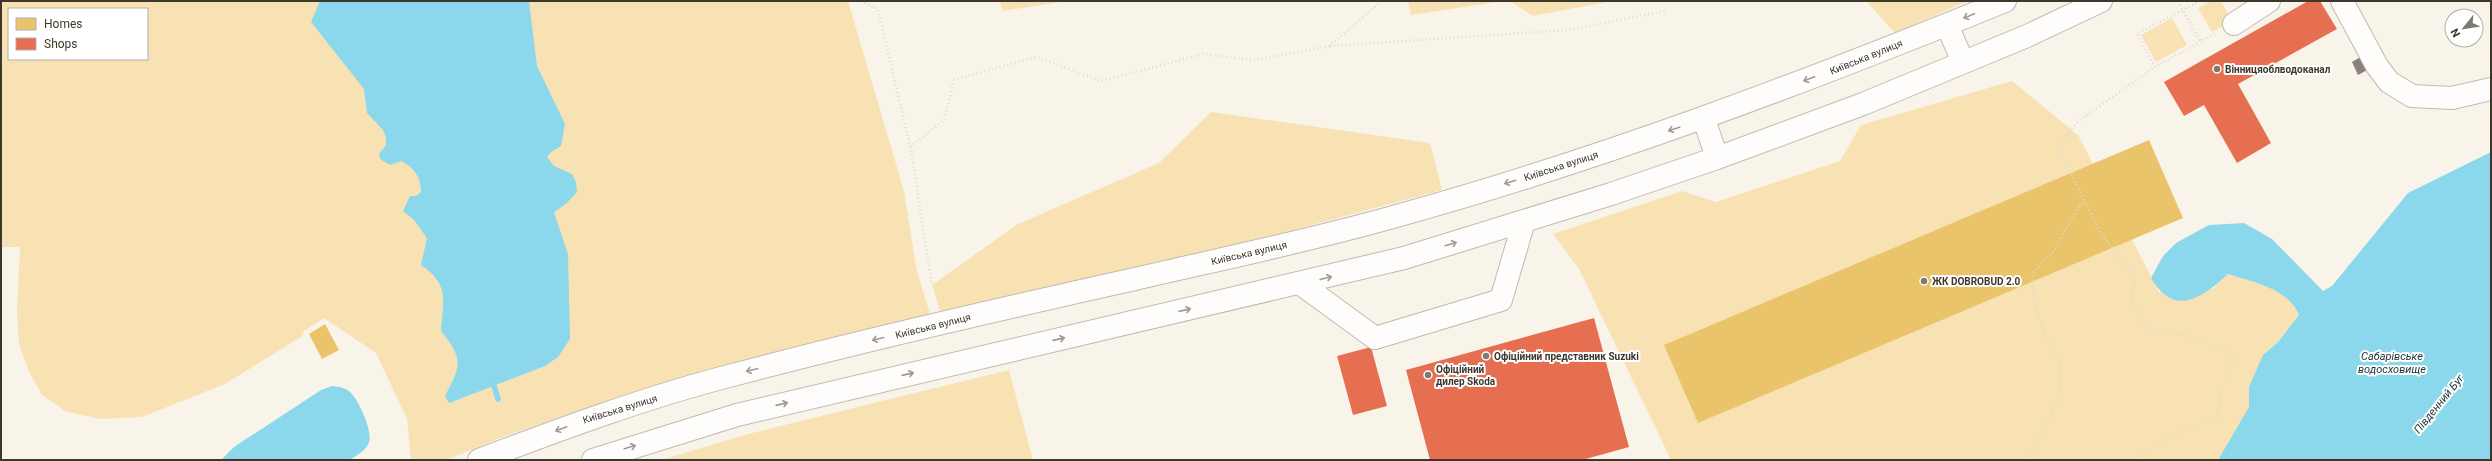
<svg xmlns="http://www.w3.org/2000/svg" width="2492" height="461" font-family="Roboto,sans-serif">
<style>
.green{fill:#f8e2b4;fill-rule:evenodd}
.water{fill:#8bd7ec}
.homes{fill:#e9c46a}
.shops{fill:#e76f51}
.industry{fill:#8a817c}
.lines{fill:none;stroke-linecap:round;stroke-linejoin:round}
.stream{stroke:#8bd7ec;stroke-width:5.5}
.minor-casing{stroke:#bfbab0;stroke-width:24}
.major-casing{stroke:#bfbab0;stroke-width:24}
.path{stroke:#dbdad6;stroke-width:2.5;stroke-dasharray:1 3;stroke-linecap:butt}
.minor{stroke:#fefdfc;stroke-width:22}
.major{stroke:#fefdfc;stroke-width:22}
.oneway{stroke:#9e9a94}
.poi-dot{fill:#7f7a6e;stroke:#fff;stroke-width:1.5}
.labels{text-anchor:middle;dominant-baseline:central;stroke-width:4;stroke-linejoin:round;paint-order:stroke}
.street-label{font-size:10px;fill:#3e382c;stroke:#fff}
.poi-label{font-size:10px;font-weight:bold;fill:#3e382c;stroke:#fff;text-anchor:start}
.water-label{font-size:11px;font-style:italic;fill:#1c2f36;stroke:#fff}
</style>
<rect width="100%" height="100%" fill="#f9f4ea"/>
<path class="green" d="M1,1H848L904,191L917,272L931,317L627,394L503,437L446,460H411L407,419L376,353L324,318L304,331L301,337L225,384L142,417L100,419L65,411L42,395L29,372L19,344L17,312L20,247H1ZM9,9H147V59H9Z
M1000,1H1068L1002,11Z
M1408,1H1504L1411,15Z
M1510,1H1612L1533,16Z
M1866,1H1968L1895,33Z
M2210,1H2221L2232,21L2212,32L2198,8Z
M2172,18L2187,45L2156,62L2141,35Z
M2012,81L2078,135L2159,292L2212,289L2228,274C2252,282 2288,288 2299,315L2278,342L2263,355L2250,387L2249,407L2218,460H1671L1579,269L1553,234L1682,191L1716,202L1840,161L1861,125Z
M1211,112L1430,143L1442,190L1286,232L941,314L932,285L1018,224L1159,163Z
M1009,370L1033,460H661L748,434Z"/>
<path class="water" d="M320,1H529L537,66L565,124L561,146L551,152L547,157L554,166L572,174L576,182L577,192L566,204L554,212L568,254L570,339L558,357L545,366L449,403L445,396C461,366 464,359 441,331C443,299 450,285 421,265L427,238L414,220L403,211L410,196H416L421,192C421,177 414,167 401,161L390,165L380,159L379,154L386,145V137L383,130L367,113L364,89L311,22Z
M2491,152V460H2218L2249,407V387L2263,355L2278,342L2299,315C2288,288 2252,282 2228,274C2202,298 2174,318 2151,278L2163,256L2176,243L2209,225L2244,223L2272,239L2323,291L2332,286L2408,193Z
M332,386C339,387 344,387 350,392C358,399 373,431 369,442C367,450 356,456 349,460H221L234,447L321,390Z"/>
<path class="homes" d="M2149,140L2183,218L1698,423L1664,345Z
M325,324L339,350L322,359L309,334Z"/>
<path class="shops" d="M2308,1H2320L2337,29L2238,84L2271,143L2237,163L2204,105L2184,116L2164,82Z
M1594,318L1629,447L1582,460H1430L1406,370Z
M1371,347L1387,406L1353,415L1337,356Z"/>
<path class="industry" d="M2364,55L2371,68L2358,75L2352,62Z"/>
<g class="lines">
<path class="stream" d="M492,379L498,399"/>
<g class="minor-casing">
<path id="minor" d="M2342,1L2377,66L2389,82L2412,96L2452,98L2491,89
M2234,24L2269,1
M1301,284L1375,338L1501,300L1524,221"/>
</g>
<g class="major-casing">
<path id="major" d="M1947,25L1963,62
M1704,119L1717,158
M479,460C561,429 644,398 729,376C864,340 1000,309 1135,279C1221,259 1308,241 1393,217C1602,159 1804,83 2005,1
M593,460L737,415L1404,258L1611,194L1717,158L1863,104L2027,36L2101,1"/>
</g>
<path class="path" d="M861,1L878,9L911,151L932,285
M2178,1L2201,42
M2200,1L2137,34L2155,67L2216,33
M1330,46L1568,30L1665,11
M910,147L944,120L954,80L1037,57L1101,81L1203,54L1255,60L1329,46L1382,1
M2028,460C2041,430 2068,398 2059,363C2056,352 2048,343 2044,333C2037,315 2030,292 2033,273L2053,252L2076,211L2084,202
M2131,460L2169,437L2216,418C2219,410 2219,401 2221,393C2224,379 2239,365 2230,351L2212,348L2195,337L2152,330L2146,324L2133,305L2132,295L2134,288V275L2101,234L2061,153L2062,141L2077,122L2155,67"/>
<use href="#minor" class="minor"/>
<use href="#major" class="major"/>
</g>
<defs><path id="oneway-shaft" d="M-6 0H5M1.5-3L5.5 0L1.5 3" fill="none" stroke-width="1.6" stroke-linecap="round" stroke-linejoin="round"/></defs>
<g class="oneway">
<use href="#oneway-shaft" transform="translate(1969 16) rotate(158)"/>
<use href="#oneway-shaft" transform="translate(1809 79) rotate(159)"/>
<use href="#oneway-shaft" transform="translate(1674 129) rotate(162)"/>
<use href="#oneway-shaft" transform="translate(1510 182) rotate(163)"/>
<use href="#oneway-shaft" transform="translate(1451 244) rotate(-17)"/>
<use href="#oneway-shaft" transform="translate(1326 278) rotate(-14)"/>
<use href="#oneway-shaft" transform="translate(1185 310) rotate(-13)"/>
<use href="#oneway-shaft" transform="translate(878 339) rotate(166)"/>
<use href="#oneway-shaft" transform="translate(1059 339) rotate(-13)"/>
<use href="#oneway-shaft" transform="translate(752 370) rotate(166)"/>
<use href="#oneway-shaft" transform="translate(908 374) rotate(-13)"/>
<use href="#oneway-shaft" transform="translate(782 404) rotate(-13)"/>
<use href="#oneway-shaft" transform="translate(561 429) rotate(159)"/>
<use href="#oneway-shaft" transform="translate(630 447) rotate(-17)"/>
</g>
<g class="poi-dot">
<circle cx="2217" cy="69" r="4"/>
<circle cx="1924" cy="281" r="4"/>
<circle cx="1486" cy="356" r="4"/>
<circle cx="1428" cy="375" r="4"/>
</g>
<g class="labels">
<g class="street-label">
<text transform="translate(1866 57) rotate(-22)">Київська вулиця</text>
<text transform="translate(1561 166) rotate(-18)">Київська вулиця</text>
<text transform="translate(1249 253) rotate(-13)">Київська вулиця</text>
<text transform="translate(933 326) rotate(-14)">Київська вулиця</text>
<text transform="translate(620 409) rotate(-17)">Київська вулиця</text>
</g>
<g class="poi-label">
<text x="2225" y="69">Вінницяоблводоканал</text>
<text x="1932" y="281">ЖК DOBROBUD 2.0</text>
<text x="1494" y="356">Офіційний представник Suzuki</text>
<text x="1436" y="369">Офіційний<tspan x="1436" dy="12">дилер Skoda</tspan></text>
</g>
<g class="water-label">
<text x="2392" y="356">Сабарівське<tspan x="2392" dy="13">водосховище</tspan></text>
<text transform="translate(2439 404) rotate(-51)">Південний Буг</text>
</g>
</g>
<rect width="2492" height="461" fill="none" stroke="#3e382c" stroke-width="4"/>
<rect x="8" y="8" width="140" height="52" fill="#ffffff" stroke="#b2afab"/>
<rect x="16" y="18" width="20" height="12" fill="#e9c46a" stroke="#b2afab"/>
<text x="44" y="28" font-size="12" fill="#3e382c">Homes</text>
<rect x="16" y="38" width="20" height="12" fill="#e76f51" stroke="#b2afab"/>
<text x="44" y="48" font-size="12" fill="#3e382c">Shops</text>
<g transform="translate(2464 28) rotate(240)"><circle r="19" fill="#ffffff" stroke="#b2afab"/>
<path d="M0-3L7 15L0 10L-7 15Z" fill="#7f7a6e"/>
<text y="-6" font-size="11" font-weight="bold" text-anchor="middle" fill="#3e382c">N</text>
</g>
</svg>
